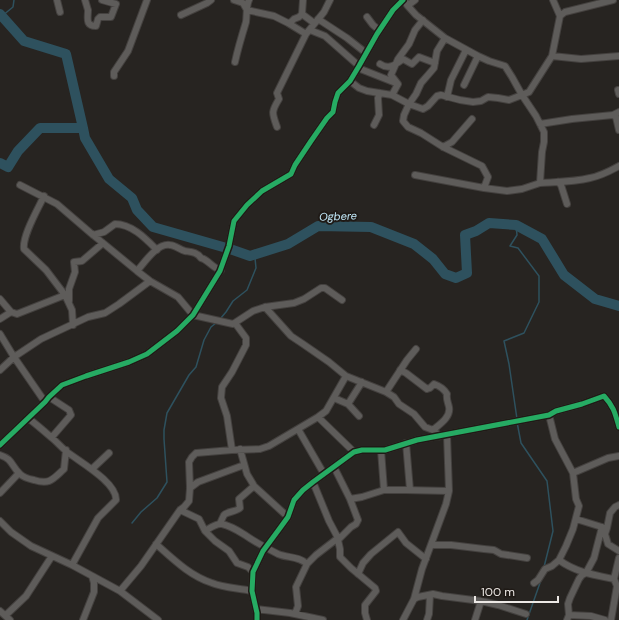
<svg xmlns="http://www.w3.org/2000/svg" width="619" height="620" font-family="'DM Sans',sans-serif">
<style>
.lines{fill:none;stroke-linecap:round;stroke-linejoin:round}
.stream{stroke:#2e515e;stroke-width:1.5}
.river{stroke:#2e515e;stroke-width:10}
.street-casing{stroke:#44413f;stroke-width:8}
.street{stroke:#5e5c5a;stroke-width:6}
.cycleway-casing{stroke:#1f1a16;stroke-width:8}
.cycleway{stroke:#26ab63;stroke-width:5}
.labels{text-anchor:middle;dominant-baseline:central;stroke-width:4;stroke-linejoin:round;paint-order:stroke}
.water-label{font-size:11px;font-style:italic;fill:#c4ecfd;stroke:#1f1a16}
</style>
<rect width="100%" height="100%" fill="#272421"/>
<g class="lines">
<path class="stream" d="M2,16L13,7L14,0
M516,225L517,235L510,246L518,248L539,276V302L524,333L504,341L509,364L517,419
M220,319L226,312L233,301L247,290L256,268L255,258L250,256
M517,422L521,443L547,481L553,531L544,567
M132,523L141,512L157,498L167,482L164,439V430L167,413L189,375L196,367L204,340L211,327L216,323
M527,620L541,580"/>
<path class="river" d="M0,14L24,41L66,54L83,128
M0,163L8,167L18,151L40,128H83L85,138L109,179L132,198L137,210L153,227L230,249L250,256L288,244L318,226L371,227L414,244L433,259L445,274L456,278L467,273L465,235L476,231L489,223L516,225L542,239L564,275L595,299L619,306"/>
<g class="street-casing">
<path id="street" d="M57,0L60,12
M85,0C86,3 87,7 88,10C88,18 85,26 96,26L98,19L100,17H111L116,4L102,0
M234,0L243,3L247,10L274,16L288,23L306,34
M405,0L407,5L416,15L445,38L478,56L489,61L505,66L512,77L522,95L536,116L544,132V142L542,152L540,183C556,182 574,182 590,178C600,176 610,171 619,166
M407,5L411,3L415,0
M302,14L314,23
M181,15L207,3L211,0
M560,16L565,12L613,0
M367,17L373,25L379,30
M318,19L347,38L366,53
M288,23L291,22L294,19L299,17L302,14L303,0
M310,30L325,36L359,66
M445,38L437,51L434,68L428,75L421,83L416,94L409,104L404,115L403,121L408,127L421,133L443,147L482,166L488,177L484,188
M552,56L581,59L619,56
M235,62C238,48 242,35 246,22C247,15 246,6 249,0
M380,64C389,70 395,65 403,59L412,64L419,57L435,63
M358,68L396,83
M114,76V72L128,51L147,0
M350,81L359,88L367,91L392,95L409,104L423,109L428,106L437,96L441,95L460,100L473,102L481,101L488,97L498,98L509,100L522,95L529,92L552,56L560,16L553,0
M464,85L478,56
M618,90L619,94
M392,95L398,84L391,75L398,59L409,44L415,30L423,20
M447,97L451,80L466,50
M613,115L616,117L619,130
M540,124L572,119L613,115L619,112
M374,125L379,115L378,98L380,93
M277,127C272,113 271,112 279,99L277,93L306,34L324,12L330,0
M443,147L452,142L472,119
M415,175L484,188L507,191L522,189L540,183
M558,182L561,185L567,204
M20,185L57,204L93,235L103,243L137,271L150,281L178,297L193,315L233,324L253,311L265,307L294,303L304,299L321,288H325L342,300
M44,196C38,209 22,236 24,249L46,270L65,295L72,310L73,325
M93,235L104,232L115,224C132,224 146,239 157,250
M137,271C145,262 157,243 170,245C175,245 180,250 185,251C191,252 197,252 201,258C209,260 212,268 221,270
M0,299L11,312L17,314L65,295
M69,301V289L75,272L74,262L82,261L103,243
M265,307L291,336L303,344L329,362L346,376L386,392L394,397L399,404L414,414L425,427L433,430L440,436
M0,319L11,312
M0,334L14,357L45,402
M0,370L14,357L41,339L88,317L105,313L119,304L150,281
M400,370L406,373L427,389L430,388L434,384C440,386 444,389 447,394C446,399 448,402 449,407C451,417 440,424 433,430
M386,392L407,360L416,349
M49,397L69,410L71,415L52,437
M334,398L348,404L359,416
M348,404L362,382
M318,417L354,452
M28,418C36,424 44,431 52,438C57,442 61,447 66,451C78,461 117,482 116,500L98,518L72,565
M298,429L324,474
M406,443L410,490
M0,445L45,402L49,397L62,385L86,376L129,362L147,354L177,331L193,315L220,271L229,246L234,221L247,205L262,191L291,174L295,165L311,141L327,118L333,112L335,102L338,93L350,81L359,66L377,34L393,10L403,0
M240,449L247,474L253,484L254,486L288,517
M232,450L227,416L221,398L222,387L232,372L246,345V338L235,323
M381,450L384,490
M0,455C13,459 11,466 20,474C24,478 29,479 34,480C50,485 53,479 64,469L66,450
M334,467L350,499L358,520L356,524L351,527L338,540
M92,469L109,453
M573,473L608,458L619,456
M313,482L329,521L338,538V540L340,549V557L351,568L375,588L376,591L365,605V613L367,620
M190,488L198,482L244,465
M0,493L19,473
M350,499L362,497L384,490H405L449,491
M619,505L615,507L610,513L607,528L605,534L608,544L619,551
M180,510L199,519L205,531L215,541L229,551L237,563L248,567L253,572
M576,519L605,528
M0,521L11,532L31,546L72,565L120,591L158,620
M220,524C221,521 223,517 224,515C228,511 236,512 240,508L239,499L254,486
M205,531C210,528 216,523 222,524C231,526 237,530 245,535C255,542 266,548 278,554C287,558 299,556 307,564
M156,544C173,559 190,576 212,583C224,588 239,588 252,591
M431,545H451L484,549L494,550L501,554L527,558
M559,560C575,572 594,575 614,579
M358,574L363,563L371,554L398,532L406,543L426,559
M534,583L538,580L545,569L552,566L559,560L566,546L573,529L579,506L576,499L573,473L555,439L549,415
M120,591L141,566L180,510L184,507L189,501L190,488L189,462L192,457L196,453L232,450L260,449L269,446L318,417L326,411L346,376
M414,599L418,597L433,594L442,596L481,601L498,605L526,614
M256,609L290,613L323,620
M0,611L10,620
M295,614L298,606L296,587L307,564L316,555L338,538
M6,615L26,596L52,556
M569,615L591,616L605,620
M83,620L94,592V583L92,576
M257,620V613L252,591L253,572L263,551L280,528L288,517L294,500L303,490L313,482L354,452L362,450H385L417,440L549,415L556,411L582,404L604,396C614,407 615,413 619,427
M403,620L414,599L422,569L446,504L449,491L447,435
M427,620L429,614L430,595
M475,620L481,601
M567,620L569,615L568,604L570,598L579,579L582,575L586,573L594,558L602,527
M611,620L617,586L614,579L619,558"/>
</g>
<use href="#street" class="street"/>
<g class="cycleway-casing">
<path id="cycleway" d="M0,445L45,402L49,397L62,385L86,376L129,362L147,354L177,331L193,315L220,271L229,246L234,221L247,205L262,191L291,174L295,165L311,141L327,118L333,112L335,102L338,93L350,81L359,66L377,34L393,10L403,0
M257,620V613L252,591L253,572L263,551L280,528L288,517L294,500L303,490L313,482L354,452L362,450H385L417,440L549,415L556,411L582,404L604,396C614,407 615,413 619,427"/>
</g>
<use href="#cycleway" class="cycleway"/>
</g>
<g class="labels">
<g class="water-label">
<text transform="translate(338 216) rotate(-2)">Ogbere</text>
</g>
</g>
<path d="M475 596v6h83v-6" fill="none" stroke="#ece8e5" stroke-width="2"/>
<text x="481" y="596" font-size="12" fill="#ece8e5" stroke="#1f1a16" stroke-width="3" paint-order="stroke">100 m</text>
</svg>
